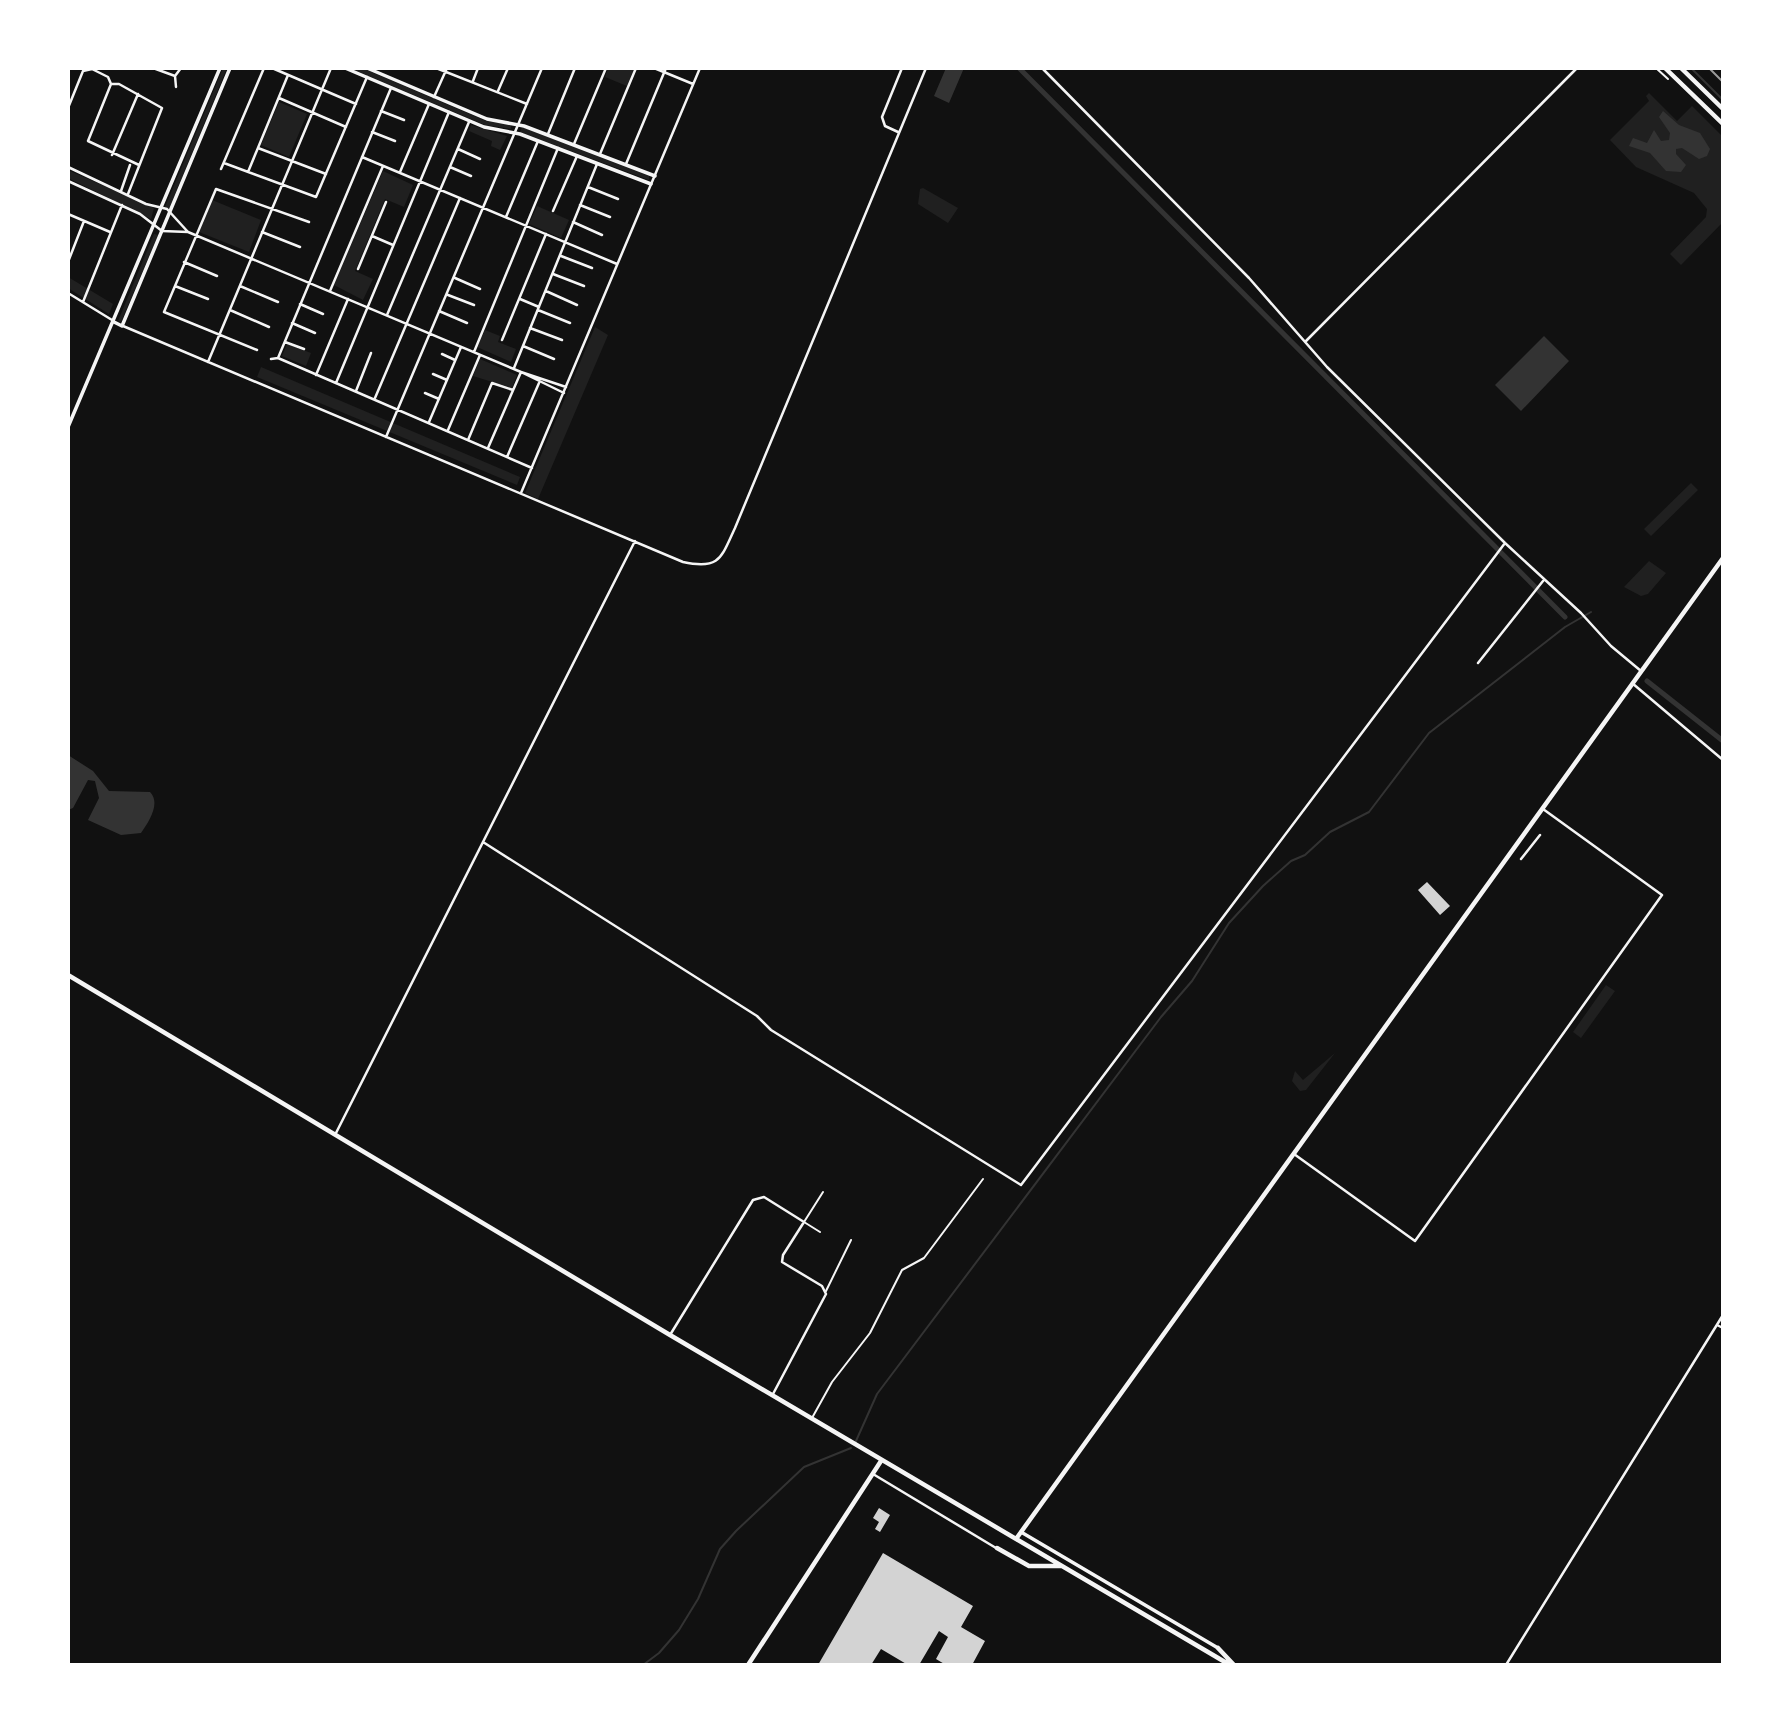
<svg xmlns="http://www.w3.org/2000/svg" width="1791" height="1733" font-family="Roboto,sans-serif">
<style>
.green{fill:#202020}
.water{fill:#333}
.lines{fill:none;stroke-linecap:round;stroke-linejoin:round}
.stream{stroke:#333;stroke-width:2}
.canal{stroke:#333;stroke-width:5}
.building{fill:#d3d3d3}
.path{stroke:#f5f5f5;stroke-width:2}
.service{stroke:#f5f5f5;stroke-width:2}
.minor{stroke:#f5f5f5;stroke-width:2.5}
.tertiary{stroke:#f5f5f5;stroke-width:3.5}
.secondary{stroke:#f5f5f5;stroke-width:4.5}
.primary{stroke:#f5f5f5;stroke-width:4.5}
.rail{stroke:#9a9a9a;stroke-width:2}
</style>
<rect width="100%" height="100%" fill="#111"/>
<path class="green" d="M223,68H227L169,209L165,207Z
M350,68H362L486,121L511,125V129L485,125Z
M608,68H634L627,86L605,77Z
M1649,93L1677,121L1692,106L1723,137V222L1681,265L1670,254L1706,217L1707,209L1694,193L1636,167L1610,140L1649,101L1646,96Z
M279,102L307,114L289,157L261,145Z
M471,125L507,136L500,150L491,146L492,141L469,131Z
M522,127L649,176V180L520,132Z
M68,170L154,208L151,219L68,178Z
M383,171L413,185L404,207L385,199L355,271L373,279L363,300L334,285Z
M923,188L958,208L948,223L918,204L920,189Z
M212,200L261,220L249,252L199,232Z
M537,206L569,220L561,238L529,224Z
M154,234L158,235L121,322L118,321Z
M68,277L113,304L109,314L68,288Z
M595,327L608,335L538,499L525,493Z
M485,330L500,336L498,342L516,349L511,362L477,347Z
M287,344L311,353L306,366L282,356Z
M480,359L517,375L512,388L473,376Z
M261,367L520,477L517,485L257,377Z
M1691,483L1698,490L1651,536L1644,529Z
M1649,561L1666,573L1648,594L1641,596L1624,587Z
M1606,985L1615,991L1581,1038L1573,1032Z
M1335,1053L1306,1090L1300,1091L1292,1081L1295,1071L1303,1080Z"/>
<path class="water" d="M946,68H964L949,103L934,96Z
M1663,111L1679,125L1700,133L1710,149L1707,156L1699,159L1682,148L1676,149V154L1686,165L1681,172L1666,171L1650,153L1629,146L1633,138L1647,143L1654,130L1661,141L1669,140L1670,133L1659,117Z
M1544,336L1569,361L1521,411L1495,385Z
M68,755L93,771L109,791L150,792C161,803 149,822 141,833L121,835L88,820L99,798L95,781L88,780L73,808L68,810Z"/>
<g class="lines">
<path class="stream" d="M1691,68L1723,100
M856,1441L877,1394L1161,1017L1192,981L1229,923L1263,886L1291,861L1305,855L1330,832L1369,812L1429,733L1565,627L1591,612
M643,1665L659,1653L679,1630L698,1599L720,1549L736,1531L804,1467L851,1448"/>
<path class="canal" d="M1019,68L1565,617
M1647,681L1723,741"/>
</g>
<path class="building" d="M1427,882L1450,906L1440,915L1418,890Z
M879,1508L890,1515L880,1532L875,1529L879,1522L873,1518Z
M883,1553L973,1606L961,1627L985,1641L972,1665H946L936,1659L948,1637L939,1631L919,1665H908L881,1649L871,1665H818Z"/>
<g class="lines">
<path class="path" d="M1656,68L1668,79"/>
<path class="service" d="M820,1232L804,1222L823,1192
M826,1291L851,1240
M812,1418L832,1382L870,1333L902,1270L924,1258L983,1179"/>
<path class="minor" d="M153,68L175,76
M272,68L356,104
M436,68L527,104
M654,68L693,84
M1042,68L1249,278L1327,367L1505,543L1581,613L1611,646L1641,671
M83,71L92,69L108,77L111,84
M473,81L478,68
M111,84H119L162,108L128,194
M111,84L88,141L139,165
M176,87L175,76L181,68
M498,91L508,68
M434,97L447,68
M279,98L346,127
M68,108L83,71
M381,111L404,120
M372,132L395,141
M898,132L885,126L882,117L902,68
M548,134L575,68
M574,144L606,68
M258,148L326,174
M458,149L480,159
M600,154L636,68
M112,155L138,94
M362,157L617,264
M224,163L316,197L367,77
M626,164L666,68
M68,167L146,204L167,209L188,232L521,372L564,393
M450,167L471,176
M221,169L264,68
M248,172L288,75
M400,172L429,104
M68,181L140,214L162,231L188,232
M588,187L618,199
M121,191L130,165
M580,205L610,217
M553,211L577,156
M68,214L110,232
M506,217L538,141
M573,222L602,235
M262,232L300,247
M372,236L393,245
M561,256L592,268
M68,262L84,221
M184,262L217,276
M358,269L386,202
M553,274L584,286
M455,278L480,289
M175,286L208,299
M240,286L278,302
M330,291L383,166
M546,291L577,305
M68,293L112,320
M448,295L474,305
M520,299L539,307
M83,302L122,205
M300,304L323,314
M230,310L269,327
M538,310L570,323
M439,311L467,323
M387,315L469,122
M292,323L315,333
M123,326L683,562C720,570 721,558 735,528L926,68
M530,328L562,340
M502,340L546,234
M1306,341L1577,68
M285,342L304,349
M523,346L554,359
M257,350L164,312L216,189L309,222
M474,352L558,148
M442,354L455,360
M278,358L391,88
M271,359L278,358L532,468
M208,362L331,68
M514,368L597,164
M521,372L566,387
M433,374L447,380
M316,375L348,299
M336,383L449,112
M356,391L371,353
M425,393L439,399
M375,398L460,198
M429,422L461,347
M448,430L480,355
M386,437L542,68
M468,440L492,383L513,390
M488,448L521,372
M507,457L539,383
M521,493L700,68
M1478,663L1543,581
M1632,683L1723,760
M483,842L757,1016L771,1030L1021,1185L1505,543
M1521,859L1540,835
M335,1135L635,541
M1294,1154L1415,1241L1662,895L1543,809
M1717,1325L1723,1328
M670,1335L753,1200L764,1197L804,1222L783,1255L782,1262L822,1286L826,1294L773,1394
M873,1474L996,1548
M1506,1665L1723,1315"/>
<path class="tertiary" d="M345,68L484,127L520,134L651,184
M367,68L487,119L524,126L655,176
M114,322L122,326L230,68
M68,427L220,68
M1021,1532L1218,1648"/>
<path class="secondary" d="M748,1665L881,1461"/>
<path class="primary" d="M1665,68L1723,124
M1681,68L1723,109
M68,975L670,1335L1230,1665
M1016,1539L1723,558
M997,1548L1029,1566H1062
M1218,1648L1234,1665"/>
<path class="rail" d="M1709,68L1723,82"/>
</g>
<rect width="1791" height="1733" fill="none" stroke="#ffffff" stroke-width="140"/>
</svg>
